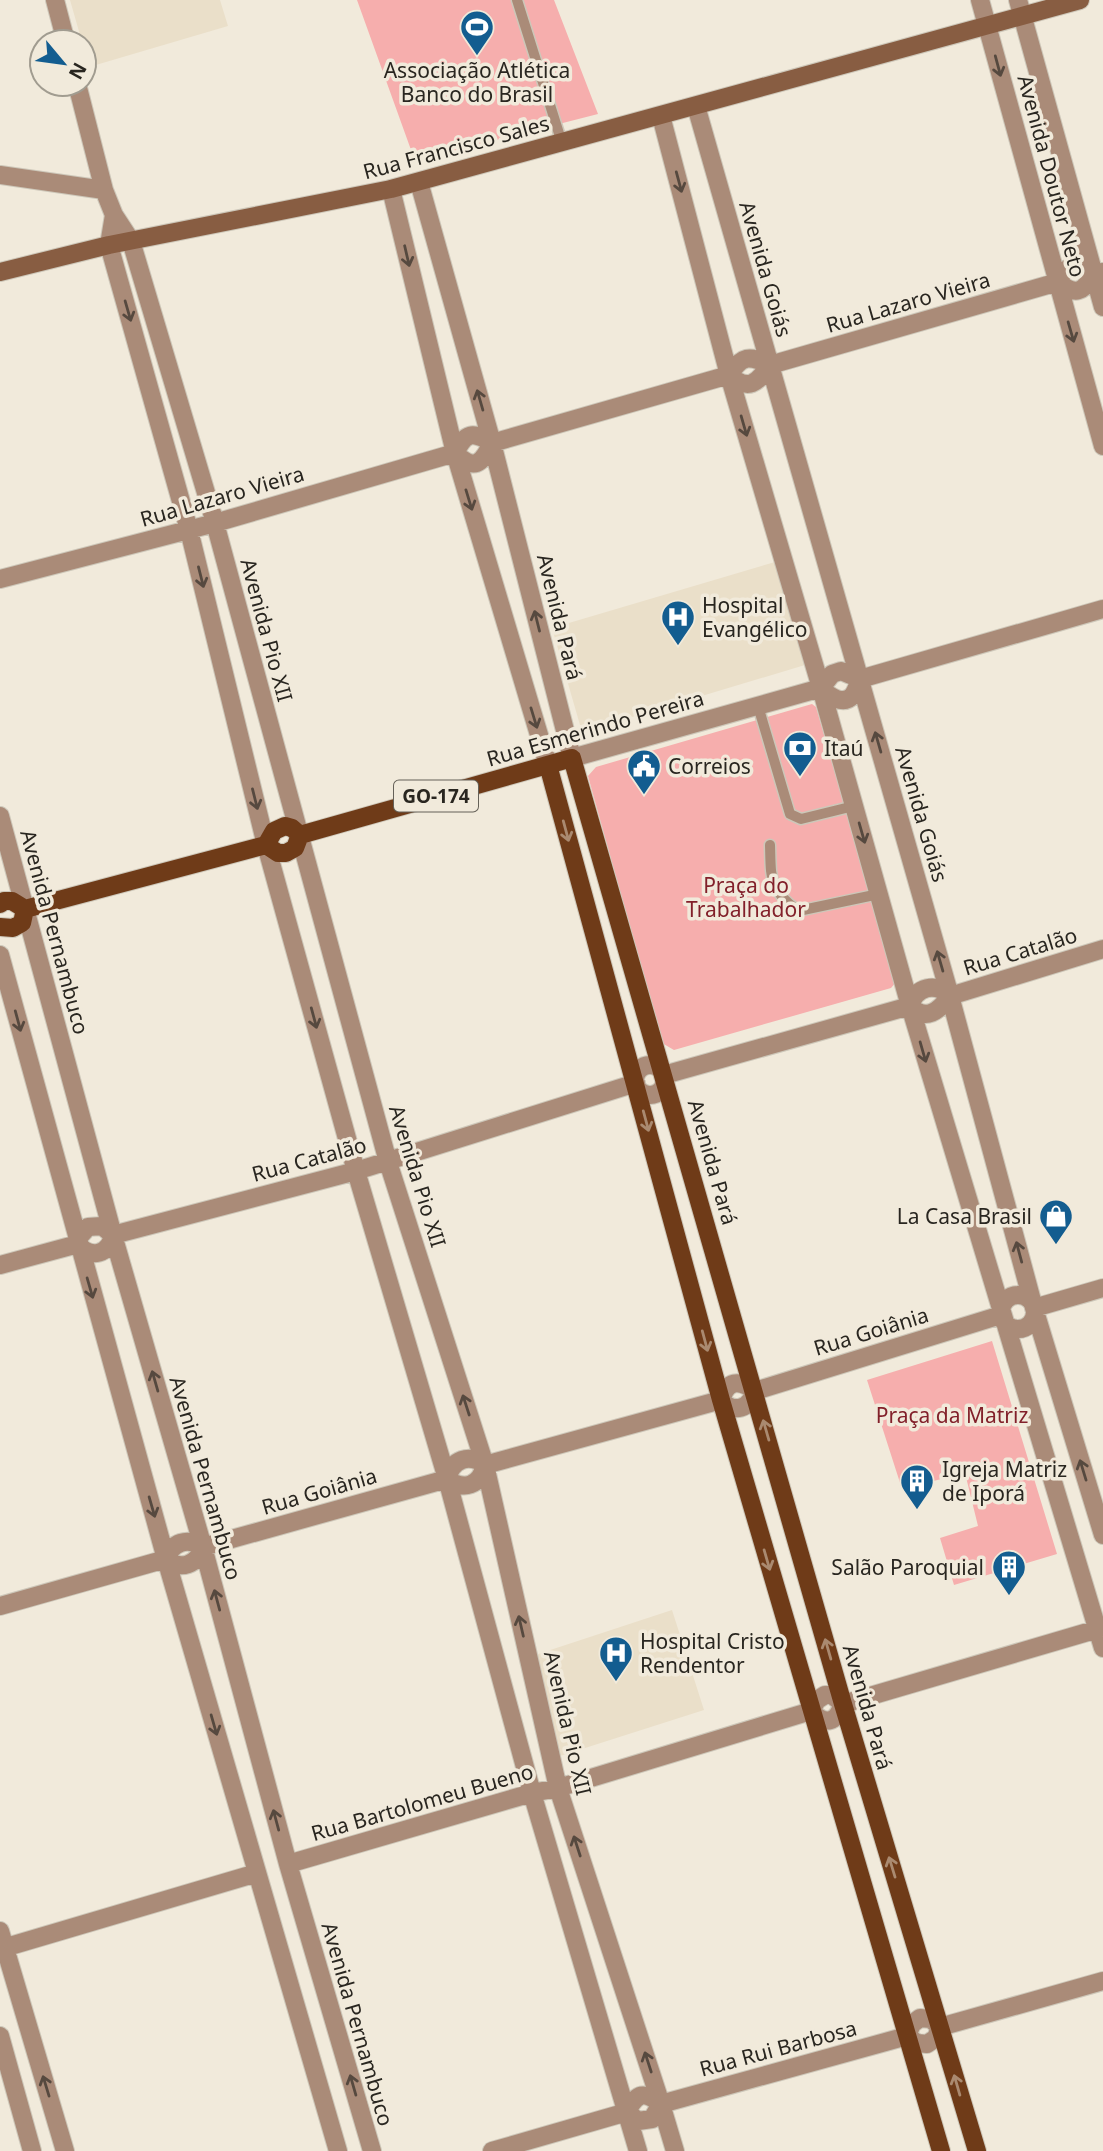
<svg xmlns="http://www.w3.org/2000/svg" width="1103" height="2151" font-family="'Noto Sans',sans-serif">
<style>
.built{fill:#eadfc9}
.green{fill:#f6aead}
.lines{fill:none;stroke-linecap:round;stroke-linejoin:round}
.lane-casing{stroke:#cdc7b9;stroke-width:13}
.street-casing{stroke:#cdc7b9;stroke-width:20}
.secondary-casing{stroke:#cdc7b9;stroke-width:20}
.primary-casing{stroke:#cdc7b9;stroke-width:20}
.lane{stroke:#aa8b78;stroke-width:10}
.street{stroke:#aa8b78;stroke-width:18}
.secondary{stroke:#885d42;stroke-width:18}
.primary{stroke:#6f3b18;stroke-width:18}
.oneway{stroke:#56493f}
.oneway2{stroke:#aa8a70}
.labels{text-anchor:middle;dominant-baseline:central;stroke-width:7;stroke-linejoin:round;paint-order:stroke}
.shield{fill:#f1eadb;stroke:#656158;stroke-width:2}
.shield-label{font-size:19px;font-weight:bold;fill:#292620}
.poi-label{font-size:21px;fill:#292620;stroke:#f1eadb;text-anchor:start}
.street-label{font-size:21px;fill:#292620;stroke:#f1eadb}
.park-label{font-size:21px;fill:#82202a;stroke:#f1eadb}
</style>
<rect width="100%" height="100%" fill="#f1eadb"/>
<path class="built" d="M70,0H220L228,26L89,67L84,42H82Z
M775,562L805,665L582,732L552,628Z
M672,1610L704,1710L560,1756L529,1657Z"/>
<path class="green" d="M357,0H554L598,114L415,161Z
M812,704L816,707L896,982L891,988L674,1050L662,1043L588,776L596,767Z
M992,1341L1057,1554L954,1585L940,1538L978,1526L965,1473L902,1489L867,1380Z"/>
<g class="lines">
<g class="lane-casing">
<path id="lane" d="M517,0L562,143
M758,706L790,814L801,819L854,806
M770,845C771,880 769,889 798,911L879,894"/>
</g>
<g class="street-casing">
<path id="street" d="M55,0L66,42
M980,0L1103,446
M1018,0L1103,307
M77,84L104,190L114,215L131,241L215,523L388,1162L485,1465L558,1788L661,2104L675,2151
M696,106L950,996L1034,1308L1103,1535
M661,116L729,375L821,688L910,1006L1103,1648
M0,175L104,190
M419,182L492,443L572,758L821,688L832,674L841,671L860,679L1103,609
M391,189L455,453L548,765
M114,215L109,245L189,530L266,845L356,1171L447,1479L532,1793L638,2151
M1058,282C1075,296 1083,293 1094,274L1102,272
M729,375C749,392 757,383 770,365L1058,282C1067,263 1078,261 1094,274
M455,453C474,471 481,465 492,443
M0,579L215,523L455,453C466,432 472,431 492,443L729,375C742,355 749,355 770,365
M821,688C829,696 843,706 852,696C856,692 858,684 860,679
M0,816L113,1235L203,1547L288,1864L372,2151
M0,955L166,1559L338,2151
M910,1006C926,1022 939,1011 950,996L1103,949
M635 1080a15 15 0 1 1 30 0a15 15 0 1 1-30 0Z
M664,1075L910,1006C916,986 936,982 950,996
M113,1235L356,1171L636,1083
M78,1244L79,1237L88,1227L102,1226L113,1235
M78,1244C90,1260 110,1254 113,1235
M0,1265L78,1244
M1001 1312a17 17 0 1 1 34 0a17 17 0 1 1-34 0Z
M1034,1308L1103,1288
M755,1391L1001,1315
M721,1400C734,1414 750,1409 755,1391
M721,1400C727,1380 739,1379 755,1391
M447,1479C452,1459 469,1453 485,1465L721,1400
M447,1479C464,1491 480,1486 485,1465
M166,1559C172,1542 187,1537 203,1547L447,1479
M0,1606L166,1559C181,1571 197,1565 203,1547
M843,1704L1098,1629
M811,1711C826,1726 836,1723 843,1704
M288,1864L532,1793L558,1788L811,1711L817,1700L825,1695H832L843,1704
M0,1931L65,2151
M0,1949L257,1873
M940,2027L1103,1981
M0,2036L32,2151
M907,2036L917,2043L927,2044L936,2038L940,2027
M627,2112L638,2121L652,2119L661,2104L907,2036L912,2024L920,2018L931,2019L940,2027
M492,2151L627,2112C637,2092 644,2091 661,2104"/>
</g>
<g class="secondary-casing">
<path id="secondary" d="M0,272L109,245L391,189L1080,0"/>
</g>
<g class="primary-casing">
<path id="primary" d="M548,765L721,1400L941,2151
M300,835L572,758L843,1704L977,2151
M266,845L274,831L285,826L292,828L300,835
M0,904L4,901H12L25,909L266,845L278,853H286L295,848L300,835
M0,927L13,928L22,923L25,909"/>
</g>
<use href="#lane" class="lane"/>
<use href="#street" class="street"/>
<use href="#secondary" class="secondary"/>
<use href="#primary" class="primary"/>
</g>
<defs><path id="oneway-shaft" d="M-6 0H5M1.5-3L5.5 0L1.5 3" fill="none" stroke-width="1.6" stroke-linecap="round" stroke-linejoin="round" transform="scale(1.75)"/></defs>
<g class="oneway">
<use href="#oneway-shaft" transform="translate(998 66) rotate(75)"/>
<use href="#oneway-shaft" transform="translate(679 182) rotate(75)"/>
<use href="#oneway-shaft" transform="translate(407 256) rotate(77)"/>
<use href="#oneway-shaft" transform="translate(128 311) rotate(74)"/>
<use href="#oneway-shaft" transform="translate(1071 332) rotate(74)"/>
<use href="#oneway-shaft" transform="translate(480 400) rotate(-106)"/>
<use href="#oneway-shaft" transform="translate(744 426) rotate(74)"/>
<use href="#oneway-shaft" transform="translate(469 500) rotate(73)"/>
<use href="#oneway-shaft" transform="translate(201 577) rotate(76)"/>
<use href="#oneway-shaft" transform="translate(537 621) rotate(-104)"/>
<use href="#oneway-shaft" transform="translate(534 718) rotate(73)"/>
<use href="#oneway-shaft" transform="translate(878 742) rotate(-106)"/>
<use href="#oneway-shaft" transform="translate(255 799) rotate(76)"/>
<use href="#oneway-shaft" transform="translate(862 833) rotate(74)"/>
<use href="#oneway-shaft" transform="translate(940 961) rotate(-106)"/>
<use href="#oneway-shaft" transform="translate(314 1018) rotate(75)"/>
<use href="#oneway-shaft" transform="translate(18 1021) rotate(75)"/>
<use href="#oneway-shaft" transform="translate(923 1052) rotate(74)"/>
<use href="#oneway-shaft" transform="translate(1019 1252) rotate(-105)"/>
<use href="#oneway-shaft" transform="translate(90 1288) rotate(74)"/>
<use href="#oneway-shaft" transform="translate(155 1381) rotate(-106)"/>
<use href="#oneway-shaft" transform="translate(466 1405) rotate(-108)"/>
<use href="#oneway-shaft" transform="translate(1083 1470) rotate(-107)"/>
<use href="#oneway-shaft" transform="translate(152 1507) rotate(74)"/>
<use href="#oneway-shaft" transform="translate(217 1600) rotate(-105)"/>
<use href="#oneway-shaft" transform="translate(521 1626) rotate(-103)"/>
<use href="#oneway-shaft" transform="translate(214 1725) rotate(74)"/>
<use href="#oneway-shaft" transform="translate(276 1820) rotate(-105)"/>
<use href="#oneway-shaft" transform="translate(577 1846) rotate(-108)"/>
<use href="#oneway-shaft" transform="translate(648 2062) rotate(-108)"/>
<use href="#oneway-shaft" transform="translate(353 2085) rotate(-106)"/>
<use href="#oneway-shaft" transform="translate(46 2086) rotate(-107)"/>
</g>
<g class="oneway2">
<use href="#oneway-shaft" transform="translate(566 831) rotate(75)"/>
<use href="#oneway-shaft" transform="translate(646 1121) rotate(75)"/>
<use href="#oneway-shaft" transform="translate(705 1341) rotate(75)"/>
<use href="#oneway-shaft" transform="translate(766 1430) rotate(-106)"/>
<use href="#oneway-shaft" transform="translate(767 1560) rotate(74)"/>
<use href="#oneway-shaft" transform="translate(828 1649) rotate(-106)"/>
<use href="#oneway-shaft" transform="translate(892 1867) rotate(-107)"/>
<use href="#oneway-shaft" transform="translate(957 2085) rotate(-106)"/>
</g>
<defs>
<g id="stadium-pin" transform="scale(1.75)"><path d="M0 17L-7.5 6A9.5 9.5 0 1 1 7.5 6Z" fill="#135d90" stroke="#f1eadb"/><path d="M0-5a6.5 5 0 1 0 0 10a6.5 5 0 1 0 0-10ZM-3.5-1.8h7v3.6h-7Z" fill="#fff"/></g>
<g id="hospital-pin" transform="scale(1.75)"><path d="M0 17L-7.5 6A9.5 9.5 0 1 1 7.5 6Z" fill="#135d90" stroke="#f1eadb"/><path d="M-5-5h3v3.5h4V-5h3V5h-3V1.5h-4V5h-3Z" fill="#fff"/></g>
<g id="bank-pin" transform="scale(1.75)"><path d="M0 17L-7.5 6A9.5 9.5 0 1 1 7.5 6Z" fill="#135d90" stroke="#f1eadb"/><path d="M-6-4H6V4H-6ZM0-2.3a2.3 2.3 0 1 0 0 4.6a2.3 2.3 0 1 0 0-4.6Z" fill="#fff"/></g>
<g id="civic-pin" transform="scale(1.75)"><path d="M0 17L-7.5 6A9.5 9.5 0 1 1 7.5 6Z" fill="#135d90" stroke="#f1eadb"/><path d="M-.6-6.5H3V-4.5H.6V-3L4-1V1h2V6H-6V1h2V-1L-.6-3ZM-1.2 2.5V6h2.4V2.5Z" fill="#fff"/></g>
<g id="shop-pin" transform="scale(1.75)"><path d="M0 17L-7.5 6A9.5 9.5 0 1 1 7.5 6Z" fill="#135d90" stroke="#f1eadb"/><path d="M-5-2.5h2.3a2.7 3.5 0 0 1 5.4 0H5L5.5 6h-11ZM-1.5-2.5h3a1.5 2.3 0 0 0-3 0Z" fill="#fff"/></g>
<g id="building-pin" transform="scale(1.75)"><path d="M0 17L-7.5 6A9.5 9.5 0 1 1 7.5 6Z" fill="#135d90" stroke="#f1eadb"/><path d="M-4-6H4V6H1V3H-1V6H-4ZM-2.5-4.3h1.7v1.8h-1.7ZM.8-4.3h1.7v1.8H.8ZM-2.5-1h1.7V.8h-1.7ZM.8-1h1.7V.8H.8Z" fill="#fff"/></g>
</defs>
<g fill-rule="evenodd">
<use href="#stadium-pin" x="477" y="27"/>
<use href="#hospital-pin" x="678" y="617"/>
<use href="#bank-pin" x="800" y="748"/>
<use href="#civic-pin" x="644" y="766"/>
<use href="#shop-pin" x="1056" y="1216"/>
<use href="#building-pin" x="917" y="1481"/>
<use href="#building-pin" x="1009" y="1567"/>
<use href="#hospital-pin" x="616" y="1653"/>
</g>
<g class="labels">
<rect class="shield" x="394" y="780.5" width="84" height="31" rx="5"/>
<g class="shield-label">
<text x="436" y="796">GO-174</text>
</g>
<g class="poi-label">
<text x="477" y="70" text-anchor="middle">Associação Atlética<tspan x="477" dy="24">Banco do Brasil</tspan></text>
<text x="702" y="605">Hospital<tspan x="702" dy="24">Evangélico</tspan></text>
<text x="824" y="748">Itaú</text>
<text x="668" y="766">Correios</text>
<text x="1032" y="1216" text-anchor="end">La Casa Brasil</text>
<text x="942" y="1469">Igreja Matriz<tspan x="942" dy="24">de Iporá</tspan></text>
<text x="984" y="1567" text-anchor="end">Salão Paroquial</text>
<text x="640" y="1641">Hospital Cristo<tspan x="640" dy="24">Rendentor</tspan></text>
</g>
<g class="street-label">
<text transform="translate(456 147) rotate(-15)">Rua Francisco Sales</text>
<text transform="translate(1052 176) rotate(75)">Avenida Doutor Neto</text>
<text transform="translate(766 269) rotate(74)">Avenida Goiás</text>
<text transform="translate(908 302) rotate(-16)">Rua Lazaro Vieira</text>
<text transform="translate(222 496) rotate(-16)">Rua Lazaro Vieira</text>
<text transform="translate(560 617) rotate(76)">Avenida Pará</text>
<text transform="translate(267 630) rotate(75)">Avenida Pio XII</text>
<text transform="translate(595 728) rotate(-16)">Rua Esmerindo Pereira</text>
<text transform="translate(922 814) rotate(74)">Avenida Goiás</text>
<text transform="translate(55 932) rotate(75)">Avenida Pernambuco</text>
<text transform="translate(1020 951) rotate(-17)">Rua Catalão</text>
<text transform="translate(309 1159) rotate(-15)">Rua Catalão</text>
<text transform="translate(713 1162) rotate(74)">Avenida Pará</text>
<text transform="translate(418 1176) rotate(73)">Avenida Pio XII</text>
<text transform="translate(871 1331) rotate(-17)">Rua Goiânia</text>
<text transform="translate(206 1478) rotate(74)">Avenida Pernambuco</text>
<text transform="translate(319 1491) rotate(-16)">Rua Goiânia</text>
<text transform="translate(868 1707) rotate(74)">Avenida Pará</text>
<text transform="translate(568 1723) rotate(77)">Avenida Pio XII</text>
<text transform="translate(422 1802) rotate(-16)">Rua Bartolomeu Bueno</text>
<text transform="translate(358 2024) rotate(74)">Avenida Pernambuco</text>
<text transform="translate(778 2048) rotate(-15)">Rua Rui Barbosa</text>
</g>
<g class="park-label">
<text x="746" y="885">Praça do<tspan x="746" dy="24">Trabalhador</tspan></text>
<text x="952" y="1415">Praça da Matriz</text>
</g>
</g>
<g transform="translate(63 63) rotate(119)"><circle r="33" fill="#f1eadb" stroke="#a19c90" stroke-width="2"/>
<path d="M0-5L12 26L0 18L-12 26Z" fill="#135d90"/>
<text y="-10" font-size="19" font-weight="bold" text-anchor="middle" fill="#292620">N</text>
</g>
</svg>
